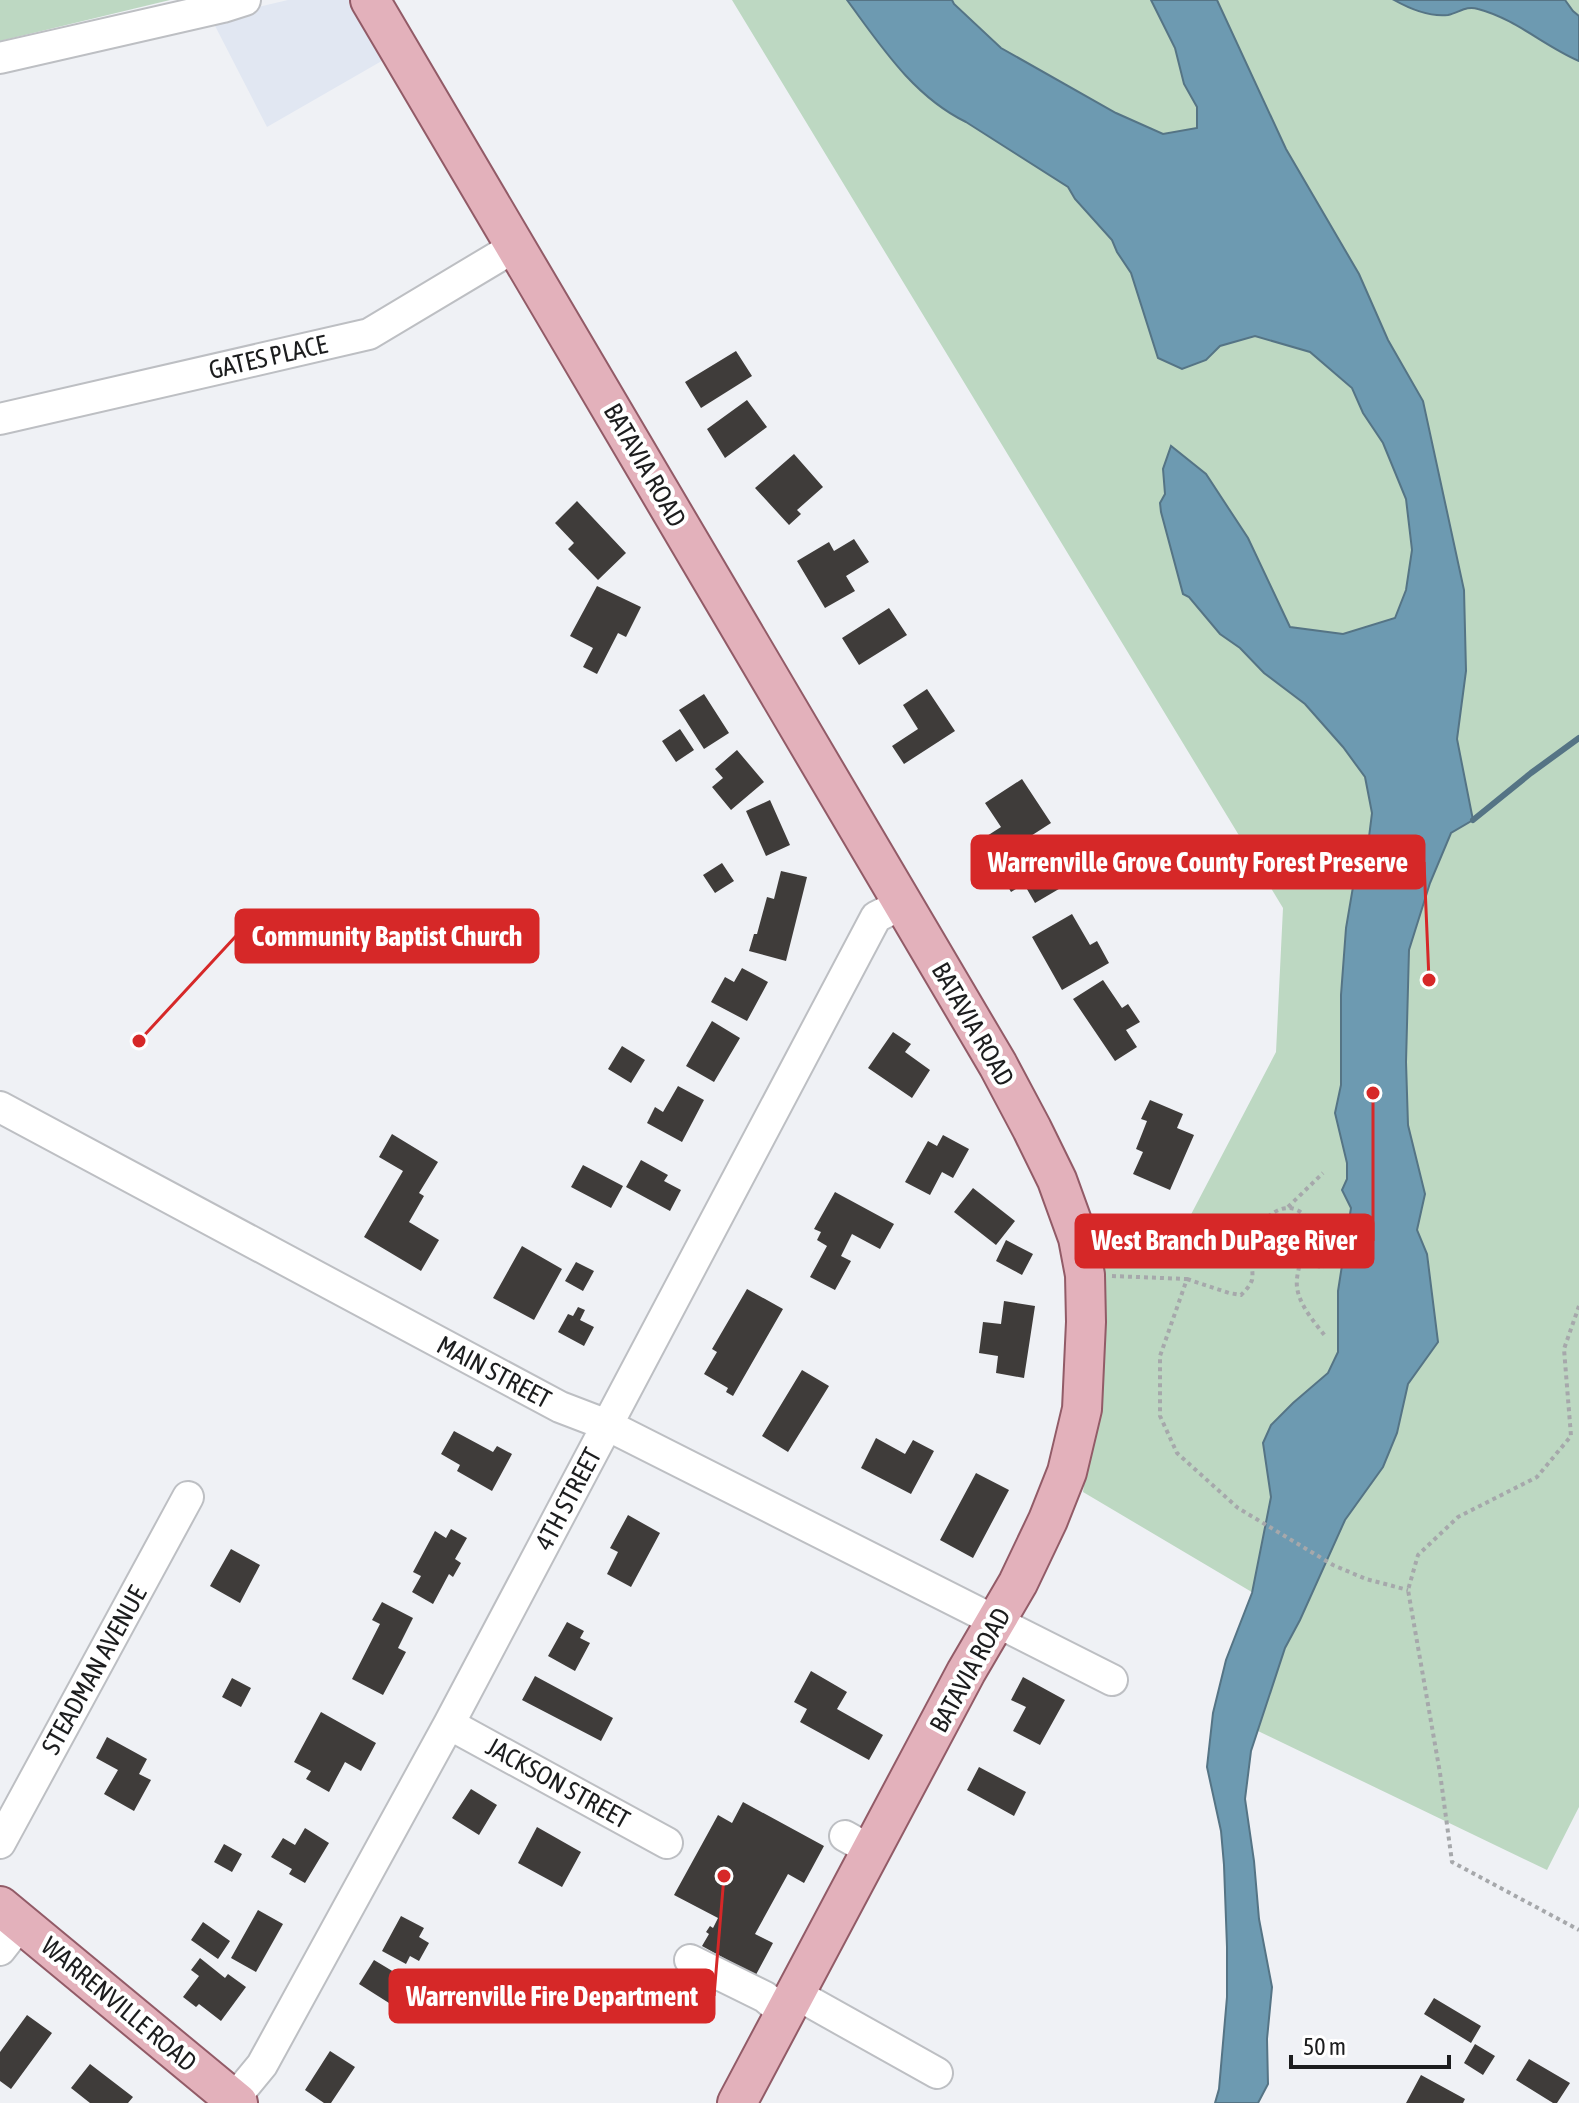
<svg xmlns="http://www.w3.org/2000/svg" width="1579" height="2103" font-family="'Asap Condensed',sans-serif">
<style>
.built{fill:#e1e7f2}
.green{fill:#bdd8c2}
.water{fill:#6d9ab1;stroke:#557485;stroke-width:2}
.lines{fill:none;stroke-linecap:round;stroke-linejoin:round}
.stream{stroke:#557485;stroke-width:6}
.building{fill:#3f3c3a}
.minor-casing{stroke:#bdbfc3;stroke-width:34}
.major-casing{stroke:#925b67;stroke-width:42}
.path{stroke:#a6a8ab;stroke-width:4;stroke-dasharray:4 4;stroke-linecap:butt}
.minor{stroke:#fff;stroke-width:30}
.major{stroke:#e3b1bb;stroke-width:38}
.labels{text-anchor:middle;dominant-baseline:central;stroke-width:8;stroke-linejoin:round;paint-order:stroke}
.street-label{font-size:26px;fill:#1c1d1e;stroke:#fff}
.leader{fill:none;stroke:#d62828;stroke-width:3}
.callout-dot{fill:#d62828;stroke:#fff;stroke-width:3}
.callout{fill:#d62828;stroke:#d62828;stroke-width:3}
.callout-label{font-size:28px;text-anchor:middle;font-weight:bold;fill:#fff}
</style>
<rect width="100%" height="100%" fill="#eff1f5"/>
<path class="built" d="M288,0H387L413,43L267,127L211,18Z"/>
<path class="green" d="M0,0H170L0,41Z
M732,0H1579V1807L1547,1870L1258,1731L1285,1648L1299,1620L1083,1492L1096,1397V1243L1175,1245L1276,1052L1283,908Z"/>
<path class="water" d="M847,0H952L954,4L1001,48L1116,113L1163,134L1197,128V107L1184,84L1175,48L1151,0H1217L1286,149L1359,274L1388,340L1423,401L1464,590L1466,671L1457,739L1473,820L1451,833L1430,883L1409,950L1406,1062L1408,1125L1425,1194L1417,1230L1427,1254L1438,1342L1408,1384L1397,1433L1383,1467L1345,1520L1300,1620L1285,1648L1251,1751L1245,1799L1254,1861L1259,1919L1272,1987L1267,2039L1268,2084L1258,2103H1215L1219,2089L1227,1997V1947L1224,1865L1221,1831L1207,1767L1213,1713L1226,1660L1252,1593L1271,1497L1263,1443L1271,1425L1293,1403L1328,1373L1338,1352V1291L1351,1208L1342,1190L1347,1179V1163L1335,1113L1341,1085V995L1346,928L1354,881L1369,837L1372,813L1365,777L1343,747L1305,704L1264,673L1240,648L1220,634L1189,597L1183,594L1161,512L1160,503L1165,494L1163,469L1171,446L1206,474L1248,538L1290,627L1343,634L1395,618L1406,590L1412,550L1406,499L1383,443L1363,413L1352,388L1310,352L1255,336L1220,346L1206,360L1182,369L1158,358L1131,273L1117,252L1112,240L1075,199L1068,187L966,122C913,96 881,46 847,0Z
M1394,0H1565L1573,11L1579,16V61C1544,46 1516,19 1478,9C1466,5 1459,13 1448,15C1430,17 1410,9 1394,0Z"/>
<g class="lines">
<path class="stream" d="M1473,820L1531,773L1579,738"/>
</g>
<path class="building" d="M736,351L752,376L701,408L685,382Z
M747,400L767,427L725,458L707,429Z
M794,454L823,487L797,510L801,514L789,525L755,488Z
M577,501L626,553L598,580L568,549L574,543L555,523Z
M854,539L869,562L846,576L855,591L825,608L797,561L829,542L834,551Z
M597,586L641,607L626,637L618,633L597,674L583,667L593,648L570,636Z
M889,608L907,635L859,665L842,638Z
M927,689L955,731L904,764L892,746L918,729L903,705Z
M704,694L729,733L704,749L679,710Z
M680,729L694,750L676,762L662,741Z
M737,750L764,782L731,810L712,787L723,778L715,769Z
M1022,779L1051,823L992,861L979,841L1001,827L985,803Z
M770,800L790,845L766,856L746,811Z
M1044,845L1053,860L1062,855L1076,879L1035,903L1024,884L1011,892L999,871Z
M722,863L734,881L715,893L703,875Z
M781,871L807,877L786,961L749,951L754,934H757L767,897L774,899Z
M1072,914L1090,945L1097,941L1109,963L1062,990L1032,937Z
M742,968L768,982L747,1021L711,1002L725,977L734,982Z
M1103,980L1122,1008L1128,1004L1140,1022L1126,1030L1137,1047L1115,1061L1073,999Z
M712,1021L740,1038L714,1082L686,1066Z
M893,1032L911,1044L905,1052L930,1070L912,1098L868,1068Z
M622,1046L645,1060L631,1083L608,1069Z
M678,1086L704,1100L682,1142L647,1123L655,1107L663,1112Z
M1150,1100L1183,1114L1177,1128L1194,1135L1170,1190L1133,1174L1143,1152L1136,1149L1147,1121L1141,1119Z
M392,1134L438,1162L419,1193L424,1196L409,1222L439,1240L421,1271L364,1237L403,1171L379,1157Z
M943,1135L969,1149L953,1178L942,1172L930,1195L905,1182L928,1141L937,1146Z
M641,1160L668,1175L664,1181L681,1190L670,1211L626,1187Z
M583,1165L623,1186L611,1208L571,1187Z
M973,1188L1015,1221L996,1245L954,1212Z
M835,1192L894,1224L880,1249L852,1234L841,1256L851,1261L835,1290L810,1277L827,1246L817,1240L821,1232L814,1229Z
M1006,1240L1033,1254L1022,1275L996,1261Z
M522,1246L562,1269L534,1320L493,1298Z
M576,1262L594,1271L583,1291L565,1281Z
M747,1289L783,1309L733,1396L726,1392L728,1388L704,1374L717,1352L712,1349Z
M1004,1301L1035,1306L1024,1378L996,1373L998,1356L979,1353L983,1322L1001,1324Z
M578,1307L585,1310L580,1320L594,1327L584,1346L558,1332L568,1314L573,1316Z
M802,1370L829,1386L788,1452L762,1436Z
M454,1431L493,1452L497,1446L512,1454L492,1491L457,1471L460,1465L441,1454Z
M876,1438L905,1454L913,1440L934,1451L911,1494L861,1468Z
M976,1473L1009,1490L973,1558L940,1540Z
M628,1515L660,1533L631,1587L607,1574L618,1552L610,1548Z
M451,1529L467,1538L455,1559L461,1563L453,1577L449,1574L433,1604L412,1592L421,1576L413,1572L435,1531L446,1538Z
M231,1549L260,1565L240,1603L210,1586Z
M382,1602L413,1618L398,1648L406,1652L383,1695L352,1679L380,1624L372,1620Z
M567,1622L584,1631L580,1638L590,1643L575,1671L548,1656Z
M811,1671L847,1692L837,1709L883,1735L869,1760L800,1722L807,1709L794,1702Z
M535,1676L613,1718L601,1741L522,1700Z
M1023,1677L1065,1700L1040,1745L1013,1731L1026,1707L1011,1700Z
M232,1678L251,1688L241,1707L222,1697Z
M321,1712L376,1743L361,1771L345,1762L329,1792L306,1779L311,1771L294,1762Z
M107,1737L147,1759L139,1774L151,1780L134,1811L104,1794L118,1770L96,1758Z
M979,1767L1026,1792L1014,1816L967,1790Z
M471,1789L497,1805L479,1835L452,1818Z
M743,1802L824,1846L804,1883L788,1874L755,1934L773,1943L751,1984L728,1971L733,1963L702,1946L709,1934L706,1932L710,1926L713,1928L718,1918L674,1895L718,1815L732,1823Z
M537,1827L581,1852L562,1887L518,1863Z
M305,1828L329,1843L305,1883L289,1874L292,1869L271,1857L283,1838L295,1845Z
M224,1844L242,1854L232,1872L214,1862Z
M258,1910L283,1924L256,1972L231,1958Z
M401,1916L424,1928L419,1937L429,1943L419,1961L410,1956L406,1964L382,1951Z
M203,1922L230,1941L218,1959L191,1940Z
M200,1958L225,1978L228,1974L246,1987L221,2021L199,2004L196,2007L183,1997L199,1976L191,1970Z
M374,1960L404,1978L389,2003L359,1984Z
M1434,1998L1481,2026L1471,2043L1424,2014Z
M27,2015L52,2033L11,2089L0,2081V2052Z
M1475,2044L1495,2056L1483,2075L1464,2063Z
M330,2051L355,2067L331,2103H324L305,2090Z
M1529,2059L1570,2083L1557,2103H1553L1516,2080Z
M90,2064L133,2097L128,2103H90L71,2088Z
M1421,2075L1465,2099L1463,2103H1406Z"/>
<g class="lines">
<g class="minor-casing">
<path id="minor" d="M0,58L223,7L245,0
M0,419L369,334L516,246
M0,1107L560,1407L607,1425L1112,1680
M449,1724L667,1843
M845,1836L872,1851
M0,1843L188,1497
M0,1950L21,1923
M690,1960L765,1997L785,2014
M796,1994L937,2073
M234,2099L262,2065L449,1724L876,917L902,904"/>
</g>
<g class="major-casing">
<path id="major" d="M370,0L998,1065L1032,1129L1057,1180L1078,1238L1085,1275L1086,1322L1082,1409L1067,1472L1048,1520L1018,1583L966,1672L737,2103
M0,1906L238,2103"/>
</g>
<path class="path" d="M1288,1207L1323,1173
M1301,1261L1324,1268
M1112,1276L1187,1279L1160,1356V1416L1177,1453L1238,1508L1333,1565L1366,1579L1408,1590
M1187,1279L1229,1293L1241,1295C1245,1291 1250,1286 1252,1280C1254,1270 1249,1259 1250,1249C1251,1230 1276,1200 1297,1210C1306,1214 1308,1222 1312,1230C1307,1246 1295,1270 1297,1287C1299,1305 1315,1323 1326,1337
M1579,1306L1564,1349L1571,1436L1537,1477L1458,1517L1418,1555L1408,1590L1440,1773L1452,1862L1579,1930"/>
<use href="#minor" class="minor"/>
<use href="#major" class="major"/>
</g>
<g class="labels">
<g class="street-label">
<text transform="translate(268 357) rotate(-13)">GATES PLACE</text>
<text transform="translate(645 465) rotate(60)">BATAVIA ROAD</text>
<text transform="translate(973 1024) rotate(60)">BATAVIA ROAD</text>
<text transform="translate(494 1372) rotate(28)">MAIN STREET</text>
<text transform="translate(568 1499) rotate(-62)">4TH STREET</text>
<text transform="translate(94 1670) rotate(-61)">STEADMAN AVENUE</text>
<text transform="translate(970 1670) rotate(-61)">BATAVIA ROAD</text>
<text transform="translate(558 1783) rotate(29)">JACKSON STREET</text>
<text transform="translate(119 2004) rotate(40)">WARRENVILLE ROAD</text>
</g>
</g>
<path class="leader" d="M1429 980L1424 862M139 1041L236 936M1373 1093L1373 1241M724 1876L714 1996"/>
<g class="callout-dot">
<circle cx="1429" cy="980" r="8"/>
<circle cx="139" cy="1041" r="8"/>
<circle cx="1373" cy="1093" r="8"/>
<circle cx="724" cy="1876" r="8"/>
</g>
<g class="callout">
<rect x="972" y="836" width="452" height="52" rx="8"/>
<rect x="236" y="910" width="302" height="52" rx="8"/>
<rect x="1076" y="1215" width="297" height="52" rx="8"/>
<rect x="390" y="1970" width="324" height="52" rx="8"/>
</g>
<g class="callout-label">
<text x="1198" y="872">Warrenville Grove County Forest Preserve</text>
<text x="387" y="946">Community Baptist Church</text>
<text x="1224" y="1250">West Branch DuPage River</text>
<text x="552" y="2006">Warrenville Fire Department</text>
</g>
<path d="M1291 2055v12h158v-12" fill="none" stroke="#1c1d1e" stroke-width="4"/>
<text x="1303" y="2055" font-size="24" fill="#1c1d1e" stroke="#ffffff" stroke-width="6" paint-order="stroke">50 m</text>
</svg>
